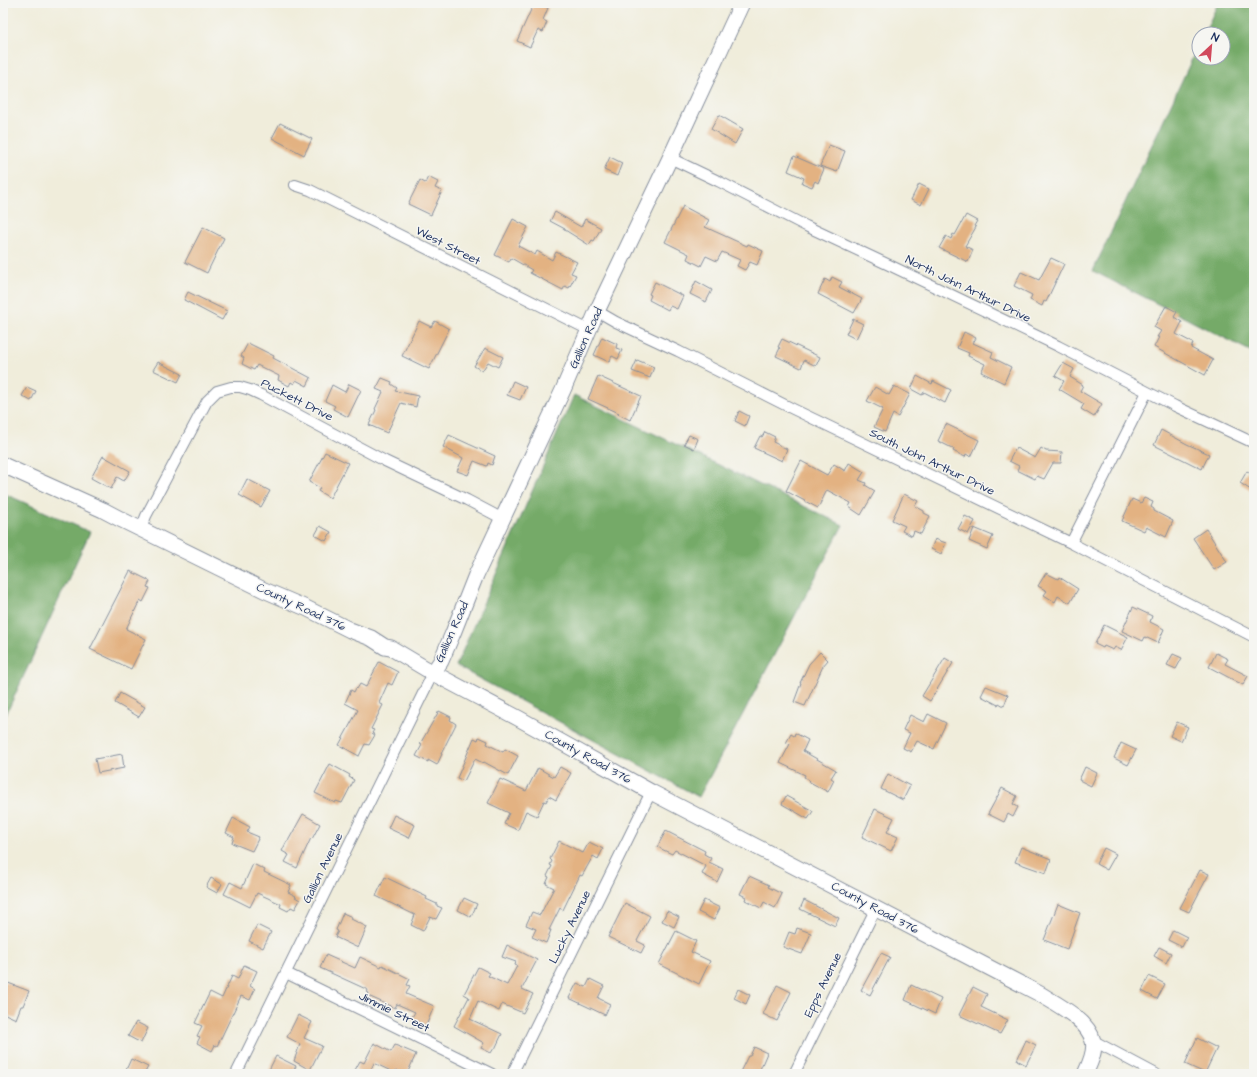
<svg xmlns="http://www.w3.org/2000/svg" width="1257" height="1077" font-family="'Architects Daughter',sans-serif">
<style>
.forest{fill:#74aa67;stroke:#486c62}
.building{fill:#e3b282}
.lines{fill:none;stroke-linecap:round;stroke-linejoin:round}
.street-casing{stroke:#868e9c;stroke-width:12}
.secondary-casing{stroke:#868e9c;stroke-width:17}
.street{stroke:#fff;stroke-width:10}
.secondary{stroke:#fff;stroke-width:15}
.labels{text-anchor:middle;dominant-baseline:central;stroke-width:3;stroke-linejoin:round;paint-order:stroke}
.street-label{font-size:12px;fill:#1b2f5e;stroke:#f6f6f2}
</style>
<rect width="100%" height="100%" fill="#f6f6f2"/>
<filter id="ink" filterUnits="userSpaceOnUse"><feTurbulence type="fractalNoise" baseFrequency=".025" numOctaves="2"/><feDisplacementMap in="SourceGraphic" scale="8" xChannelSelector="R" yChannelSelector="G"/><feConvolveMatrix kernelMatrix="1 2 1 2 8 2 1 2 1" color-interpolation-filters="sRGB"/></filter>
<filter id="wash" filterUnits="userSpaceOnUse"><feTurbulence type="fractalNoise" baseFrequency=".012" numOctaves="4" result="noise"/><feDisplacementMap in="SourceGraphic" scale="16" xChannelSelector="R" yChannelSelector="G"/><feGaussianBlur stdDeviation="0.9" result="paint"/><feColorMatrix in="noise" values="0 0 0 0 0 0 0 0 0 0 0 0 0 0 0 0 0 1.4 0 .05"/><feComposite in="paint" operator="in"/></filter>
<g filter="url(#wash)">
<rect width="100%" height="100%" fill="#f0eddb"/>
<path class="forest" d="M1218,3H1254V353L1093,271L1199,44V58H1223V34H1204Z
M574,395L843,525L699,797L456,666Z
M3,493L90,532L3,721Z"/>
<g id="blocks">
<path class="building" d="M534,3H538L548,8L543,20L547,22L543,32L538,30L530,47L517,41Z
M719,115L743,129L735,144L711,129Z
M280,123L312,139L304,155L272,138Z
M829,145L845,151L837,172L820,166Z
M794,156L824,169L818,183L815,181L812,187L802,183L804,178L788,171Z
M610,157L622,163L617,176L604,170Z
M428,177L438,182L435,188L442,191L431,215L408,204L420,180L425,183Z
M919,184L929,189L921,205L911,200Z
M683,206L709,220L705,227L747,246L748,244L763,251L757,265L750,262L745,270L737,266L740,260L722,252L717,261L706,256L701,266L687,259L689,254L665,242Z
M555,212L581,227L585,219L601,228L594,241L592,240L589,245L565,230V229L550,221Z
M966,215L977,221L974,226L976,227L965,246L973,250L968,262L939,248L946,236L951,239L953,234L955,235Z
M513,219L528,227L518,246L535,255L537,251L552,260L556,252L577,262L571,273L576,275L569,288L565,286L563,290L530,273L532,270L511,258L509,262L495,255Z
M203,227L224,238L207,273L185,262Z
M1051,258L1064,264L1046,302L1044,301L1042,306L1030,300L1032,295L1014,286L1021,272L1039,280Z
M832,277L842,282L839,287L862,299L854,313L818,294L825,279L830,282Z
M696,281L712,290L706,302L690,294Z
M655,282L683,296L677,309L670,306L668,310L649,300L651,295L649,294Z
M188,292L227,311L222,320L184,300Z
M1166,306L1177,312L1174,317L1182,322L1176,334L1193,343L1191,348L1213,360L1205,375L1154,347L1159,337H1157L1161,331L1154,327Z
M853,319L863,324L856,339L846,334Z
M419,321L431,327L435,321L449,329L429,369L402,356Z
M964,332L976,338L973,343L993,352L991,357L1011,367L1004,383L981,372L985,364L968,356L969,353L957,348Z
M602,337L617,344L616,348L622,350L618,359L612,356L609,362L594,355Z
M782,339L820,357L816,366L804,360L801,368L776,356L780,348L778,347Z
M248,343L274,356L273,358L311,378L307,386L296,380L294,384L291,382L289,386L278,380L279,376L257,365L254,370L242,364L244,358L241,356Z
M485,348L503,357L498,367L488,362L482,371L474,366Z
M637,360L654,367L650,378L632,371Z
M158,362L182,374L178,382L153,370Z
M1063,363L1074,369L1070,377L1083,385L1080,391L1102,404L1094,417L1081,409L1084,404L1059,389L1064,381L1055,376Z
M598,376L641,396L630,420L618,414L619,413L588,399Z
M917,376L932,384L933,381L951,390L945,403L924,392L922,395L911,389Z
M382,378L392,382L391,384L397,388L395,391L418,396L416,407L401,403L387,433L369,425L376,410L375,409L383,392L376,389Z
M513,381L526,387L520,400L507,395Z
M349,384L361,390L348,417L333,409L335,406L325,401L332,385L345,392Z
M894,386L910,394L898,417L893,414L885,432L874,427L883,409L867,401L875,387L889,395Z
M27,387L36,391L31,401L22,396Z
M739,411L749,416L745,426L735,421Z
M946,424L979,440L971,457L966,454L965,457L953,451L954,449L938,441Z
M1161,430L1187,444L1209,454L1202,469L1154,445Z
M765,432L775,437L773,442L787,449L782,461L754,448L760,436L762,437Z
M449,435L495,456L492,465L488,463L487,466L474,461L468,475L457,471L463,458L443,447Z
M689,435L698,439L694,449L684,444Z
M1016,448L1035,458L1041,448L1046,451L1062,452L1061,463H1053L1044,479L1037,476L1035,479L1017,470L1019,466L1009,461Z
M325,452L348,463L330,498L318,491L320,488L309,482Z
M103,456L130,471L124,481L117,477L111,489L91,478Z
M801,461L827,475L834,464L845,471L849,463L864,472L859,480L866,483L865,485L875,491L861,515L849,507L851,503L827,490L818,508L786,491Z
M1247,471L1254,476V492L1240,483Z
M247,479L270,491L261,507L239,495Z
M904,494L918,501L915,506L924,511V513L930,516L921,534L914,531L912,536L902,531L905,526L892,520Z
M1144,498L1153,502L1151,507L1154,509V511L1173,521L1166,537L1146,527L1144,531L1122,521L1132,499L1141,503Z
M965,516L975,521L968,534L958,529Z
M320,526L331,532L326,541L315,535Z
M974,528L993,536L987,549L969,541Z
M1206,529L1227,562L1214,570L1193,538Z
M935,539L946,543L941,554L931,549Z
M130,571L150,581L147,587L150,588L143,602L140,600L126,629L146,639L131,669L90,649Z
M1046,573L1058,579L1059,577L1078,589L1070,603L1058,596L1055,602L1044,595L1047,591L1038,586Z
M1133,607L1152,616L1150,622L1164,629L1158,643L1145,637L1143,641L1122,631Z
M1104,625L1128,637L1121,650L1115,647L1113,650L1104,646L1103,648L1095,644Z
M820,652L828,660L823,666L805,706L794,702L801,683H800L809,664Z
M1216,653L1228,659L1225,664L1248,676L1243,685L1209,667Z
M1173,654L1182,658L1176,669L1167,665Z
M945,658L953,663L930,701L922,696Z
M379,662L398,672L392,685L388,683L379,703L383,705L371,729L374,730L372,733L375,735L369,745L365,744L359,756L339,745L358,710L345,703L351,690L354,692L356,688L357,689L360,684L366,687Z
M986,686L1008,695L1004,706L999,703L998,705L981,696Z
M120,693L145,707L139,717L115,703Z
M439,711L451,717L450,720L456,724L441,754H442L437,765L428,760V762L416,756L422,745L420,744Z
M928,714L946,723L934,749L917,741L911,752L903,748L910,733L903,730L910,715L924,722Z
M1177,722L1188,727L1181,741L1170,736Z
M795,733L808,740L803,751L836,770L831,778L834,780L828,792L808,781L809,780L804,777L805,775L780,763L790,744L786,743L791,734L794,736Z
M479,737L488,741L487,744L503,752L505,749L518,756L508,775L484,762L483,763L475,759L464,781L457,778L474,738L478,740Z
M1121,743L1136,750L1128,765L1114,758Z
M122,754L124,768L98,773L95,759Z
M330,764L350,775L349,777L354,780L342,803L336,801L335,803L315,793Z
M560,767L571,773L556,800L549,796L546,802L544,801L537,816L526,811L518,830L504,824L509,813L488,803L500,779L526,791L538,768L554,777Z
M1085,767L1097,773L1091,786L1079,780Z
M888,774L910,786L903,800L881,789Z
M1002,788L1017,796L1013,804L1018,807L1013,817L1008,814L1004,822L988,814Z
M786,796L813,811L808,819L782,804Z
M875,809L894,818L887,832L898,837L891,851L862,837Z
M303,814L320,824L312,839L311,838L297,868L285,862L289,855L282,851L287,841H288Z
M394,815L415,825L409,838L388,828Z
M233,818L250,827L247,832L259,837L252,851L232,843L234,837L226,833Z
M666,831L705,851L704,854L711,858L709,862L723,869L717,882L702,874L706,866L675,850L672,854L657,847Z
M559,841L583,853L589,842L603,849L598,859L593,856L582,876L580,875L563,910L560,908L549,930H551L546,943L532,937L536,929L526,925L532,912L540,915L554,888L546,884L549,877L547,876L552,866L550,865L552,861L550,859Z
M1021,847L1051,859L1046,873L1015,862Z
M1104,848L1116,854L1107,870L1096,864Z
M253,864L265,870L264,872L291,885L288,892L296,896L295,897L300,900L295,909L291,907L288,911L280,907L281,904L257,893L250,907L224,894L230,882L242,888Z
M1200,870L1209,874L1189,912L1180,908Z
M749,876L769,885L768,887L782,894L775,908L764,902L761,908L745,900L746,897L740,894Z
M385,877L427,897L426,899L437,904V906L442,908L436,919L430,917L423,931L411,925L415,915L376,896Z
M211,878L222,884L217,893L206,887Z
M464,898L477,904L471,917L458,910Z
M704,900L720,908L714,920L698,912Z
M804,900L839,918L835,926L800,909Z
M625,903L650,916L637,941L645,945L641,953L608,937Z
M1058,904L1080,913L1067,949L1044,940Z
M667,911L679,917L674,927L662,921Z
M343,913L352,917L351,919L367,927L358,948L335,937L338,931L336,930Z
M257,925L271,932L263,948L249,941Z
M797,928L811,933L802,954L783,947L789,932L795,934Z
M1173,930L1187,937L1182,947L1168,940Z
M676,931L696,941L691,952L710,961L699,984L659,964Z
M507,945L537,960L522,989L533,994L523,1013L502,1004L499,1011L478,1001L470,1019L502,1034L495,1049L494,1048L491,1053L481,1048L484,1043L454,1026L469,997L464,994L478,967L490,973L488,976L507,985L517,966L515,965L516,962L502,957Z
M1159,947L1171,953L1166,963L1154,956Z
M881,953L890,957L870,995L861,990Z
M326,955L355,968L360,957L381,967L382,965L410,979L407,985L410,986L406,994L434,1006L426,1026L411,1019L415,1012L397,1004L395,1008L368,996L369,993L367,992L368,990L320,968Z
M244,965L257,971L250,986L255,989L250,1000L241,996L222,1036L217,1046L215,1045L212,1051L197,1043L200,1037L197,1036L202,1026L195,1023L210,992L222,998L232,976L238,979Z
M1149,976L1165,984L1157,999L1142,991Z
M590,979L604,986L598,998L610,1004L605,1015L569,998L577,983L586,987Z
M3,981L29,991L23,1006H21L16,1019L3,1013Z
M777,985L791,992L777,1021L763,1014Z
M911,985L941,999L935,1014L905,1000Z
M973,987L987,994L981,1007L1008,1020L1000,1034L959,1015Z
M738,989L750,995L746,1004L734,998Z
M298,1015L312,1022L304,1038L322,1046L310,1070L294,1061L300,1044L287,1037Z
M136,1022L148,1028L141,1043L128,1036Z
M1197,1038L1217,1048L1205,1073L1185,1064Z
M1026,1040L1036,1045L1026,1065L1017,1060Z
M374,1043L391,1052L395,1045L416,1054L407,1074H403L396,1070L395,1073L374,1063L369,1074H362L355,1070L360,1061L364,1063Z
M754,1047L767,1053L758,1074H739L748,1056H750Z
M276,1056L296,1066L292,1074H274L268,1072Z
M131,1059L148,1067L144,1074H134L126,1070Z"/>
</g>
</g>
<g filter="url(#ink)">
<use href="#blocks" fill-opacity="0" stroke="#868e9c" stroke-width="1"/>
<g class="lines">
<g class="street-casing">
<path id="street" d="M670,158L718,181L806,226L887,264L1058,346L1175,406L1254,443
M295,185L310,190L589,330
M597,311L616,322L678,351L793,409L1071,543L1254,637
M141,529L146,516L207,401L217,391L231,387H240L250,390L261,395L385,461L467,500L503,519
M1071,543L1147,392
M286,973L492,1074
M1094,1041L1156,1074
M236,1074L433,673
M512,1074L651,792
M794,1074L876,908"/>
</g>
<g class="secondary-casing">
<path id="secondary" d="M3,465L103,510L122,520L264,590L306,608L350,630L371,638L385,647L391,648L433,673L518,718L651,792L1040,994C1058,1005 1088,1020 1093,1041C1096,1052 1089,1065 1085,1074
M433,673L441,661L453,633L476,575L563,390L597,311L670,158L742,3"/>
</g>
<use href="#street" class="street"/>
<use href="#secondary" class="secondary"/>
</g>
</g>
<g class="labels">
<g class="street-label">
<text transform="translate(448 246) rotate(27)">West Street</text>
<text transform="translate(968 289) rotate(26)">North John Arthur Drive</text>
<text transform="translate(586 338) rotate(-66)">Gallion Road</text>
<text transform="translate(297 400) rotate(27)">Puckett Drive</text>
<text transform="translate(932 462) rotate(26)">South John Arthur Drive</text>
<text transform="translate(301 607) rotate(25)">County Road 376</text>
<text transform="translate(452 632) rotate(-66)">Gallion Road</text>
<text transform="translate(588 757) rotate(29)">County Road 376</text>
<text transform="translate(323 868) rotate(-64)">Gallion Avenue</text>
<text transform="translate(875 908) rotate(28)">County Road 376</text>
<text transform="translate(570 927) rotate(-64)">Lucky Avenue</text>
<text transform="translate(823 985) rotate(-64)">Epps Avenue</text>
<text transform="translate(394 1012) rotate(26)">Jimmie Street</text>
</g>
</g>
<rect width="1257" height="1077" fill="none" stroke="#f6f6f2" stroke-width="16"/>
<g transform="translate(1211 46) rotate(26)"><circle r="19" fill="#f6f6f2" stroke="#9ea6b7"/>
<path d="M0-3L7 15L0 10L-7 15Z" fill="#d1495b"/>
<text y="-6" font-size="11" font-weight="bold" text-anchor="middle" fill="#1b2f5e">N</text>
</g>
</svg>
